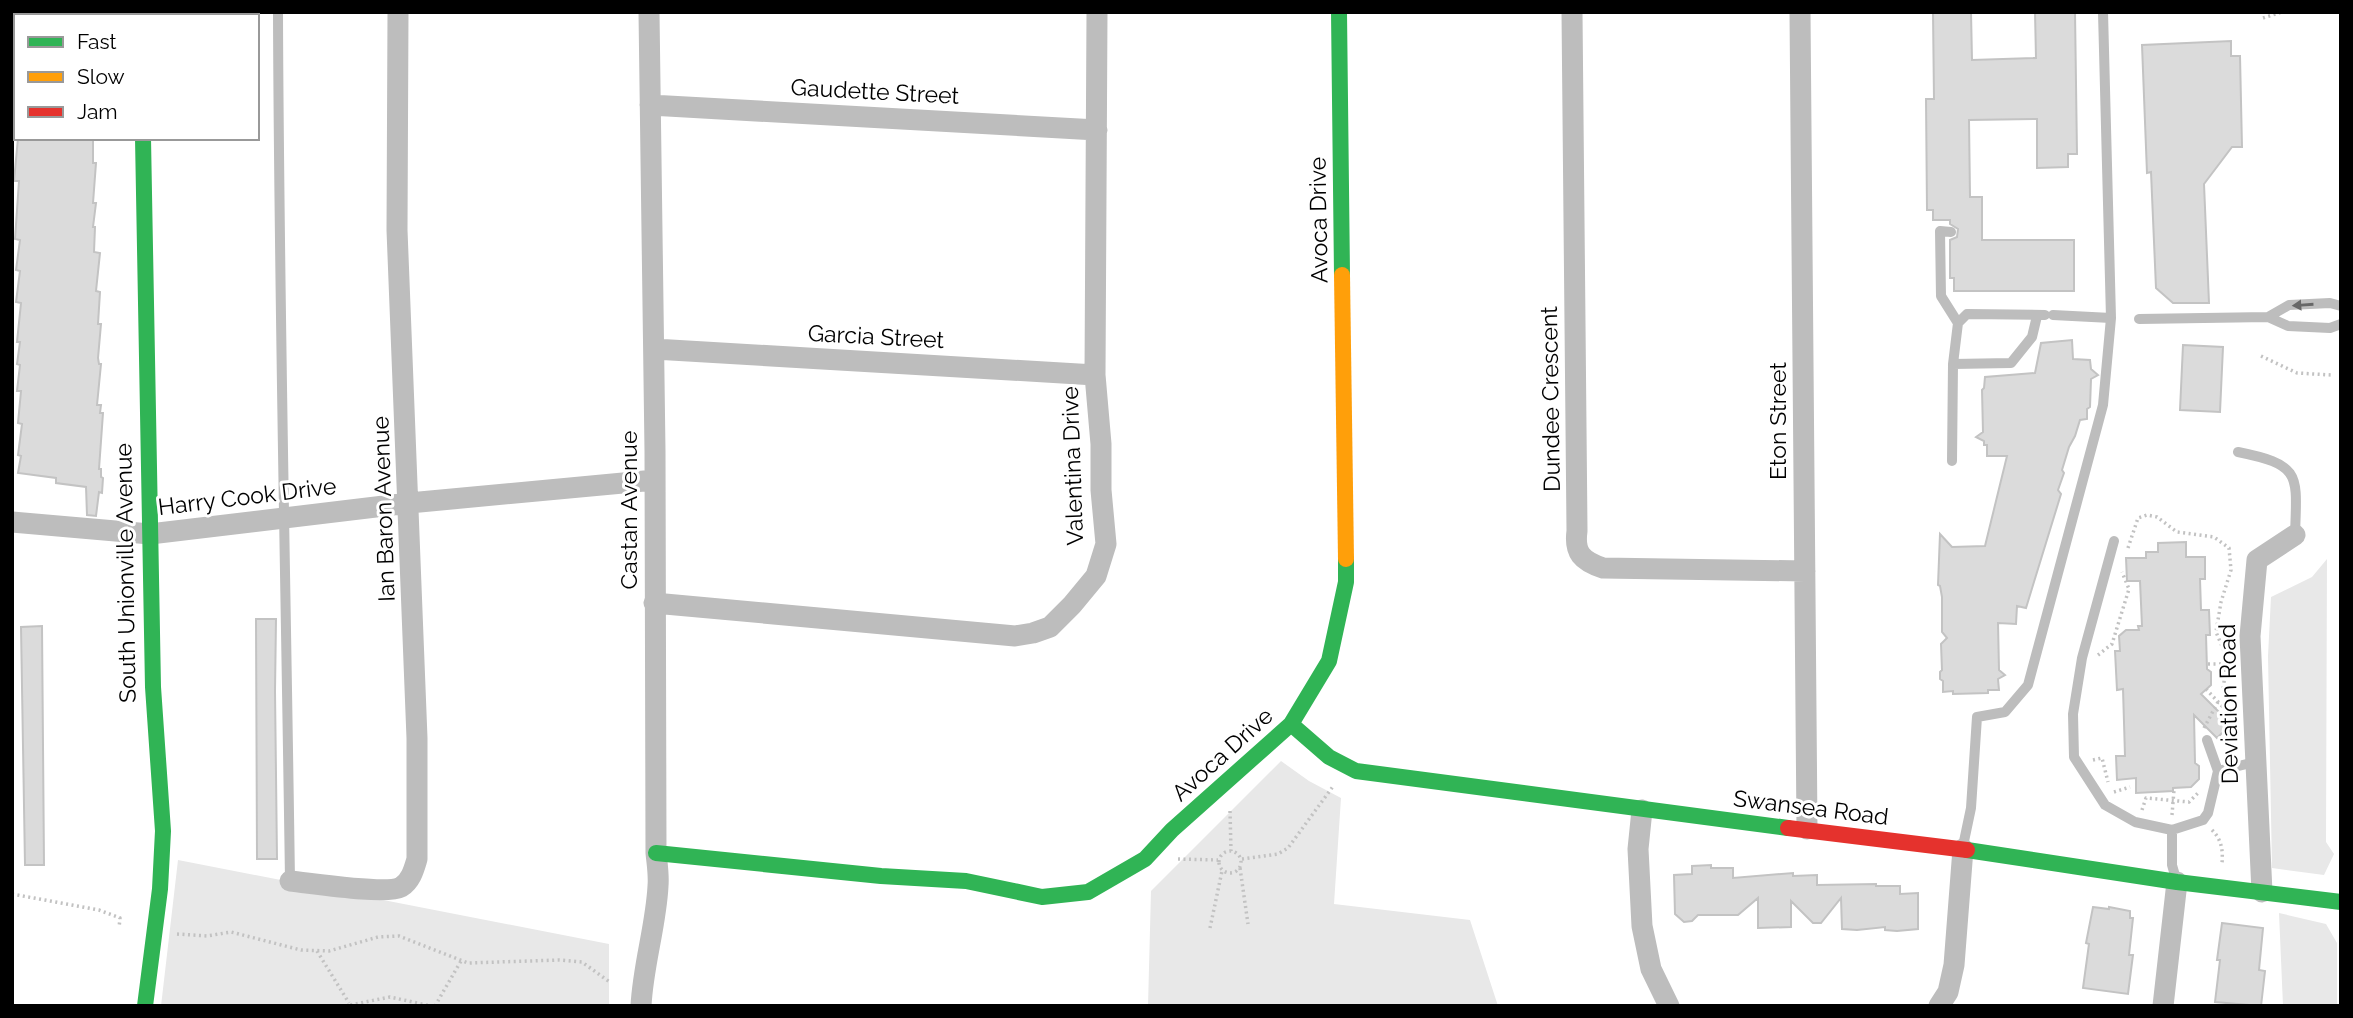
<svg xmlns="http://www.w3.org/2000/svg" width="2353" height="1018" font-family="Raleway,sans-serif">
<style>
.green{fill:#e8e8e8}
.building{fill:#dbdbdb;stroke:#c3c3c3;stroke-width:2}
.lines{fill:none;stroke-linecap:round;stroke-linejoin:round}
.path{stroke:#c2c2c2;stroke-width:3.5;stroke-dasharray:2 3.5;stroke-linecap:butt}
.lane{stroke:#bdbdbd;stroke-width:10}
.street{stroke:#bdbdbd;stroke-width:21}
.fast{stroke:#30b455;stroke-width:16}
.slow{stroke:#ff9f0a;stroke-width:16}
.jam{stroke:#e5322d;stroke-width:16}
.oneway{fill:#686868}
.labels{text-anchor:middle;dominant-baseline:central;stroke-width:6;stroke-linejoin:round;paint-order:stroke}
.street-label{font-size:23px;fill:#000;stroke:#fff}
</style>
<rect width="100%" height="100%" fill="#fff"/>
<path class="green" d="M2327,559L2326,842L2334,854L2324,875L2272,868L2268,656L2271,597L2312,577Z
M1281,761L1309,781L1341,798L1334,904L1470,920L1498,1006H1148L1151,891Z
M178,860L609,944V1006H161Z
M2279,913L2326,924L2337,943V1006H2283Z"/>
<path class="building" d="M1933,12H1971L1972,60L2036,58L2035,12H2075L2077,154H2068V167L2037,168V119L1969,120L1970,197H1982V240H2074V291H1954V278H1950V240L1957,237L1958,229L1950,224V220H1933V210H1927L1926,99H1934Z
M2231,41V56H2240L2242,147H2232L2204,184L2209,303H2173L2156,288L2151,172L2147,173L2142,45Z
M18,138H93V163H96L93,203H96L93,227H95L94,252L100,253L96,291L100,292L98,324H101L98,358L99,364H101L97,405H101L100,413H103L99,469H101V477L103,478L102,493L99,492L96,516L87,515L86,487L56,483V478L18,473L21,456L18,455L22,424L18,423L21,391H17L20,365L17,364L20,342H17L21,303L16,302L20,271L16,270L20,240L15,239L19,181H14Z
M2072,340L2073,359L2090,360L2091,369L2098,375L2091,379L2090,407L2087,409V419L2080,420L2075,436L2069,447L2062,470L2064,473L2058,490L2061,494L2026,608L2017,606L2016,624L1998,623L1999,670L2005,675L1998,679L1999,690H1988V693L1953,694V691L1943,692V681L1940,679V672L1942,670L1941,644L1947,638L1942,632V597L1940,586L1938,585L1940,534L1952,547L1985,546L2007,456H1987V445H1984V441L1976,437L1983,432L1982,390L1984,388L1985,377L2035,373L2041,343Z
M2183,345L2223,347L2220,412L2180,410Z
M2186,542V557H2205V579H2200L2201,610H2209L2210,635H2206L2207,669L2211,672V685L2201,694L2231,724L2217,738L2194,715L2195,763L2199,766V779L2191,787L2173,788V791L2136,793V778L2117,780L2116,756H2125L2123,689L2117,690L2115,651H2120L2119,636L2126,630H2139L2138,626H2142L2140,581H2127L2126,558H2146V552H2158V543Z
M256,619H276L275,691L277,859H257Z
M42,626L44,865H25L21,627Z
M1711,865V868H1733V878L1793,873V876L1817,875V885L1876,884V886H1900V894L1918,893V929L1897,931L1885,930V927L1857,930L1842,929L1841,898L1821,923H1813L1791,901V927L1758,928V898L1738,915H1698L1692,921L1684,922L1675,914L1674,875L1692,874V866Z
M2093,907L2109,909V907L2130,911V918H2133L2129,955H2133L2128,994L2083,988L2089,944L2086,943Z
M2222,923L2263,928L2259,970L2265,971L2261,1006L2215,1002L2220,960H2217Z"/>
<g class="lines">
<path class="path" d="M2263,18L2282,12
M2261,356L2297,373L2331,375
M2128,548L2138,518L2147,515L2157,517L2177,532L2214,537L2229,548L2231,570L2221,602L2216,632L2227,658L2223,690L2230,701L2235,703
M2098,655L2112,644L2129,589L2122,572
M2208,664H2228
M2206,689L2222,706L2230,701
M2204,728L2219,700
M2093,760L2102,758L2108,782
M2114,792L2130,787
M2142,810L2146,798L2189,802L2198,793
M1230,811L1231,851
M2172,815L2174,790
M2212,830C2222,840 2223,851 2222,863
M1219 862a11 11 0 1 1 22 0a11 11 0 1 1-22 0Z
M1178,859L1218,860
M1242,859L1278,854L1288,848L1334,785
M1240,868L1248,924
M12,894L99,910L120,918L119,928
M1210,928L1222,871
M177,934L207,936L231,932L301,950L329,951L378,937L399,936L468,963L559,960L582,962L611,983
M317,951L349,1003
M345,1006L390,997L431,1006
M435,1006L461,961"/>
<path class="lane" d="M278,12C279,302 286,592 290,881
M1951,232L1940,231L1941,296L1958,323
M2053,315L2111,318
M2037,316L2032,337L2011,363L1953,364L1958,323L1967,314L2045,315
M2268,317L2289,305L2330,303L2341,306
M2139,319L2268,317L2288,326L2330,328L2341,324
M2238,452C2302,465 2297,474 2295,535
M1952,461L1953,364
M2114,541L2082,658L2073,714L2074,757L2105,805L2135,822L2172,830L2203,820L2208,813L2218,771L2207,740
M2218,771L2255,762
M2172,830V865L2176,879
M1963,846L1971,808L1977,717L2005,712L2028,685L2103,405L2111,318L2103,12"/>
<path class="street" d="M1572,12L1577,531C1574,553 1582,561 1603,568L1805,571
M1800,12L1807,829
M12,89H16
M650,105L1097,130
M654,349L1095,375
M12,522L150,534L409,503L655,480
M654,603L1015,636L1033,633L1050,627L1072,605L1096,576L1106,544L1101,490V444L1095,375L1097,12
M1642,810L1638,849L1642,926L1651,969L1669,1006
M290,881C311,883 386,895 401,887C411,881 414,869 417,859V738L397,230L398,12
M2262,892L2250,636L2257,560L2295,535
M641,1006C643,965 656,926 658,886C659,875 657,863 656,853L655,451L649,12
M1939,1006L1948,992L1954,965L1963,849
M2163,1006L2177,882"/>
<path class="fast" d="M139,12V16
M1339,12L1342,275
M143,138L153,687L163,831L160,889L145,1006
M1291,724L1329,757L1356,771L1788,828
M1967,850L2177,882L2341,902
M656,853L881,876L966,881L1042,897L1088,892L1145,859L1172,830L1291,724L1329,661L1346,582V559"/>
<path class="slow" d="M1342,275L1346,559"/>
<path class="jam" d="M1788,828L1967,850"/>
</g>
<defs><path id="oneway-solid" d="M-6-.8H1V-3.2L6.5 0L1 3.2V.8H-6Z" transform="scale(1.75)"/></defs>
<use class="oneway" href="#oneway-solid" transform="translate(2303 305) rotate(176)"/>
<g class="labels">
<g class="street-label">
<text transform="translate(875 91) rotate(3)">Gaudette Street</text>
<text transform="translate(1318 220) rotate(-91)">Avoca Drive</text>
<text transform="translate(876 336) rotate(3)">Garcia Street</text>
<text transform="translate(1550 399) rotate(-91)">Dundee Crescent</text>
<text transform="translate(1777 421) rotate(-90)">Eton Street</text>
<text transform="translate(1072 466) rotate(-92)">Valentina Drive</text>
<text transform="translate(247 496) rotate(-7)">Harry Cook Drive</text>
<text transform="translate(383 509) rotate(-92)">Ian Baron Avenue</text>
<text transform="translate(628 510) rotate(-90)">Castan Avenue</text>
<text transform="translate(125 573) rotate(-91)">South Unionville Avenue</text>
<text transform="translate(2228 704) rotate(-91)">Deviation Road</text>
<text transform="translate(1222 754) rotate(-42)">Avoca Drive</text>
<text transform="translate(1811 807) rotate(7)">Swansea Road</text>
</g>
</g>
<rect width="2353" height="1018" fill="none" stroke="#000000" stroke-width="28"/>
<rect x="14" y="14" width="245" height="126" fill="#ffffff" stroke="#999999" stroke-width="2"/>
<rect x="28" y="37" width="35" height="10" fill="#30b455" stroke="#999999" stroke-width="2"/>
<text x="77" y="49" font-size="21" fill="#000000">Fast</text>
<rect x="28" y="72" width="35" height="10" fill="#ff9f0a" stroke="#999999" stroke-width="2"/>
<text x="77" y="84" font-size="21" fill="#000000">Slow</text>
<rect x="28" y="107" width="35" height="10" fill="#e5322d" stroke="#999999" stroke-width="2"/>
<text x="77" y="119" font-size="21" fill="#000000">Jam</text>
</svg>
